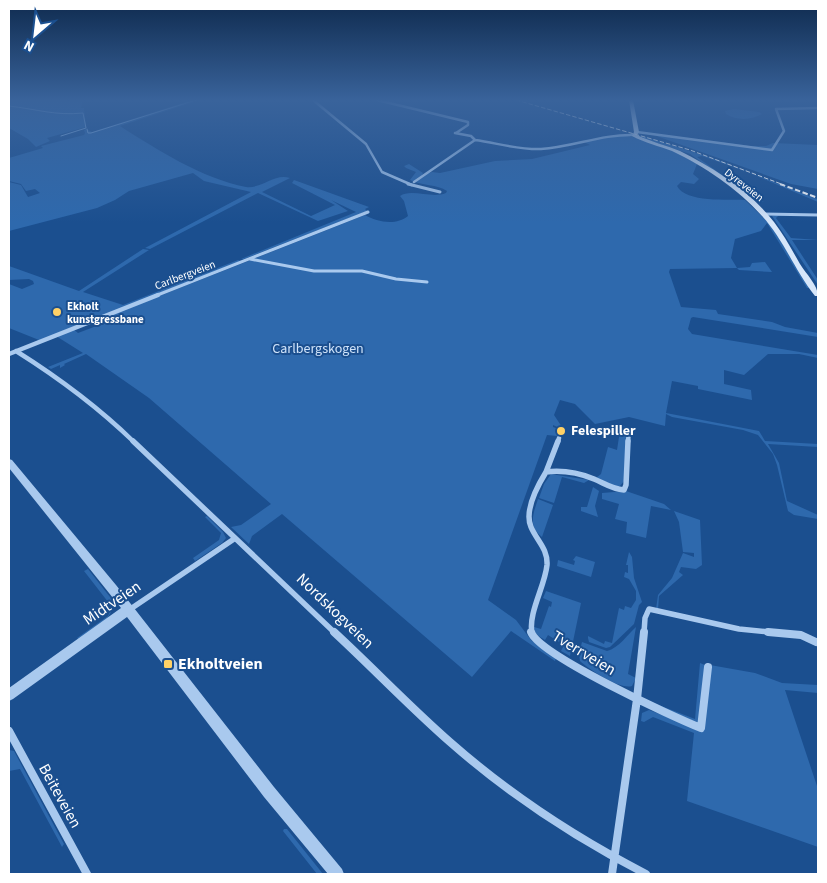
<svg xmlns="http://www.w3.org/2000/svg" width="827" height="883" font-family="'Source Sans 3',sans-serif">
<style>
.green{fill:#2e69ad}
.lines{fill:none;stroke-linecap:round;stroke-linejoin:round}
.stream{stroke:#9cc4f0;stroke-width:1}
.minor-far4{stroke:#a9c9ee;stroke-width:2.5}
.minor-far3{stroke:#a9c9ee;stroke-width:3}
.minor-far2{stroke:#a9c9ee;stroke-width:4.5}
.minor-far1{stroke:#a9c9ee;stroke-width:5.5}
.minor{stroke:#a9c9ee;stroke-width:8}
.tertiary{fill:#a9c9ee;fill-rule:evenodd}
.secondary{fill:#d6e6fa;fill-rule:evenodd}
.rail-far1{stroke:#fff;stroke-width:1;stroke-dasharray:4.5 2;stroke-linecap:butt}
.rail{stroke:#fff;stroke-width:2;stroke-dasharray:5.5 2.5;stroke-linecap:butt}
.poi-dot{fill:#ffd166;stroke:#1b4f8f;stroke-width:2}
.labels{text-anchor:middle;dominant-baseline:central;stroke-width:4;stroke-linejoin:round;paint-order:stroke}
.far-street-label{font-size:11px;fill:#fff;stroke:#1b4f8f}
.far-poi-label{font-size:11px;font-weight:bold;fill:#fff;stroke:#1b4f8f;text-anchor:start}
.park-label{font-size:14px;fill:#cfe3fa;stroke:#1b4f8f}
.poi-label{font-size:14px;font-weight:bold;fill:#fff;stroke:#1b4f8f;text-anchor:start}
.near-street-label{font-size:16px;fill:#fff;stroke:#1b4f8f}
.near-poi-label{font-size:16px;font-weight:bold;fill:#fff;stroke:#1b4f8f;text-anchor:start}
</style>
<rect width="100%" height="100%" fill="#1b4f8f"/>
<path class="green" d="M9,100H65V102L83,100L81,108H84L86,127L47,138L50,141L36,147L28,139L9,128Z
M192,100H200L120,126C156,149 203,179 246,187C262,189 274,173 290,178L262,192L311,216L335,205L292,183L294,180L369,207L365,209L367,211L244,259H241L356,212L331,200L348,211L318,221L258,193L150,249L145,248L251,192L204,181L193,173L129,191L115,200L97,208L9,231V182L21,185L28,197L40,193L35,189L26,191L21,184L9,181V158L43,148L41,146L84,135L85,133L84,130L86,129L92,132Z
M734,109L759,112L762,114C752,120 737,121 726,114L725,111Z
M648,133L751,146H766L773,143L818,145V189L791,184Z
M636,134L718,160L814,198L818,199V202L745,171L702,156L697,157L758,201H764L759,202L760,204L690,154L638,137Z
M615,135C644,136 672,149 697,164L693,174L699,179L694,184L681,182L677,186C686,203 728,199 745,200L770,224L810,288H807L767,223L761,231L735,239L731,258L737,268L750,267L752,263L765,262L772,272L739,270L737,268L670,269L669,272L681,307L716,310L718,314L772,322L785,327L818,333V337L693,317L691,318L688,329L692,334L818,355V358L799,354H768L744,375L724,370V384L751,390L752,400L698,389V386L672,381L666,413L759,431L765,441L818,444V447L768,444L779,463L787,501L818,515V519L794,515L788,511L777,465L773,454L758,435L743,430L672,417L666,414L665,426L629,417L595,424L575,404L560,400L554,415L564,430L553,425V427L564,431L557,436L547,435L488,600L516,620L531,640L556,658L555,661L511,631L472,677L282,514L252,536L249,544L231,527L241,525L271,504L149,398L86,354L64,364L65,365L60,368V365L51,369L48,367L83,353L56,336L73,329L78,333L115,319L111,315L365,215C377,222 396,226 408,216L404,201L400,196C411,188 432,199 446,193L447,191C437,184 422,186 410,180L416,172L406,168L404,166L409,164L423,173L422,175L432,172L440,173L495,161L532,159L590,145L582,141Z
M776,215L818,216H778L776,218L791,238L818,240H792L818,280V285L772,216Z
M143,249L149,250L83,292L123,305L238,260L241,261L30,344L39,340L9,328V284L22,289L34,284L33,281L29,279L9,280V266L79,291Z
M621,424L627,428L624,481L620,486L613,487L596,478L601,474L608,447L617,450Z
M551,474L589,480L584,483L562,477L554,503L539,498L544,484Z
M593,487L599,491L595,506L598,517L581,511V507H587Z
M626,491L664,504L671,510L651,506L646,538L626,533L627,522L615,519L619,504L602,499V493Z
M538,499L553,505L542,537C528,526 533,514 538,499Z
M674,511L700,520L702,565L696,569L681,567L679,572L683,575L659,596L658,610L656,609L658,595L672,578L683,553L694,557V553L683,552L679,522Z
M207,516L223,532L226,538L222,543L195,561L193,558L219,540L221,533L205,517Z
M629,552L632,557L634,578L642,602L639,605L634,624L610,647L606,648L589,642L588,638V636L604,644L605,641L612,643L619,608L624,610L625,606L631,608L636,600V591L629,579L624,577L625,572L628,573V565H626Z
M576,556L595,562L591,577L557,566L558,560L574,565L575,561L573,560Z
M88,569L110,597L114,607L107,619L80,640L77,638L108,616L112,607L84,571Z
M546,591L581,603L570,656L561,651L564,645L548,635L545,640C540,637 534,634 534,627L541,629L549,606L551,607L552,602L543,598Z
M636,627L628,674L636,678L632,686C620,690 590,670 580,661L579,654L582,642L607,651C619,648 627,635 636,627Z
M700,663L705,665L699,723L657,707L656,704L695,719Z
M710,665L755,673L782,683L818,685V693L785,690L818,789V847L687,801L694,733L653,717L644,722L641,721L642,713L649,710L702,730Z
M9,750L14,751L64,844L62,847L20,769L9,771Z
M284,829H287L323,874H317L283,831Z"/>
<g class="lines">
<path class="stream" d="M9,106C36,109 56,116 83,113L86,128L61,136
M87,129L88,133H91L196,100"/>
<path class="minor-far4" d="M313,100L366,144L382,172L412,185
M377,100L468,122V125L456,133
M637,132L772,150L784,131L776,109L818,108
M455,133L471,136L475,140C497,143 519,150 541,149C573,147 602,134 634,135
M414,182L475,140"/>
<path class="minor-far3" d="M408,184L440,192
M764,214L818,215
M250,259L314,271H362L396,279L427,282
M155,296L368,212"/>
<path class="minor-far2" d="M16,351C59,378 98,407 134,442
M9,354L158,295
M558,442L559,438
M628,442L629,430"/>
<path class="minor-far1" d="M133,441L335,633
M546,472L558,441
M129,610L234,539
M532,633C528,613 545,586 547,565C548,549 537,541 531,527C524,511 538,485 546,472C562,470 579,473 594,479C604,483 612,489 624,490L626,485L628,441
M644,633L645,618L649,609L739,629L780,633"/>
<path class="minor" d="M334,632C373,668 410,707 450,742C509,794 576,838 646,874
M531,632C539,655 673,717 701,728L708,667
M768,632L801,635L816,642
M9,731L87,874
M612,874L637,699L644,632"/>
<path class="tertiary" d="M9,459L12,460L116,585L274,787L342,869L344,874H328L264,797L127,617L13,699L9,701V688L121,608L9,468Z"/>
<path class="secondary" d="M629,100H633L639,132L637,135C651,142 666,145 680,151C714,168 750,191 774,222C784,235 792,250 800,264C806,274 818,285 818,296H815C795,271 784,240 762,216C738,189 704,166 672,151C659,146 645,143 632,136L634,132Z"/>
<path class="rail-far1" d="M516,100L690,150L784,185"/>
<path class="rail" d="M780,184L818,198"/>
</g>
<linearGradient id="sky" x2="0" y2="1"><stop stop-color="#0f2b4f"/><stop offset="0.45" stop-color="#39639b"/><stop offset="1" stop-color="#39639b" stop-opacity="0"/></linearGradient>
<rect width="827" height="223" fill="url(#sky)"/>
<g class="poi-dot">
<circle cx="57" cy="312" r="5"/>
<circle cx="561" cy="431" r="5"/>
<rect x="163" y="659" width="10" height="10" rx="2.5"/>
</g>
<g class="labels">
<g class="far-street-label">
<text transform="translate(744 185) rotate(38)">Dyreveien</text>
<text transform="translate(185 275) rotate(-21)">Carlbergveien</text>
</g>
<g class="far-poi-label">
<text x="67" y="306">Ekholt<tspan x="67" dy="13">kunstgressbane</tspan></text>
</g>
<g class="park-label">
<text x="318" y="349">Carlbergskogen</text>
</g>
<g class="poi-label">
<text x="571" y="431">Felespiller</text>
</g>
<g class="near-street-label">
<text transform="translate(112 603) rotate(-34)">Midtveien</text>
<text transform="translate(335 611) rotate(44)">Nordskogveien</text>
<text transform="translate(584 653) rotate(31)">Tverrveien</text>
<text transform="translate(60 796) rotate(61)">Beiteveien</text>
</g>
<g class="near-poi-label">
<text x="178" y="664">Ekholtveien</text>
</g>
</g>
<rect width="827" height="883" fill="none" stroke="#ffffff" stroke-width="20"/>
<g transform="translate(35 35) rotate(208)" stroke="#1b4f8f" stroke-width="4" paint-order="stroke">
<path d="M0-4L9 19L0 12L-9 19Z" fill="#ffffff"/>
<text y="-8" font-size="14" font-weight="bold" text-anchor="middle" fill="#ffffff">N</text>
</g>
</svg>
